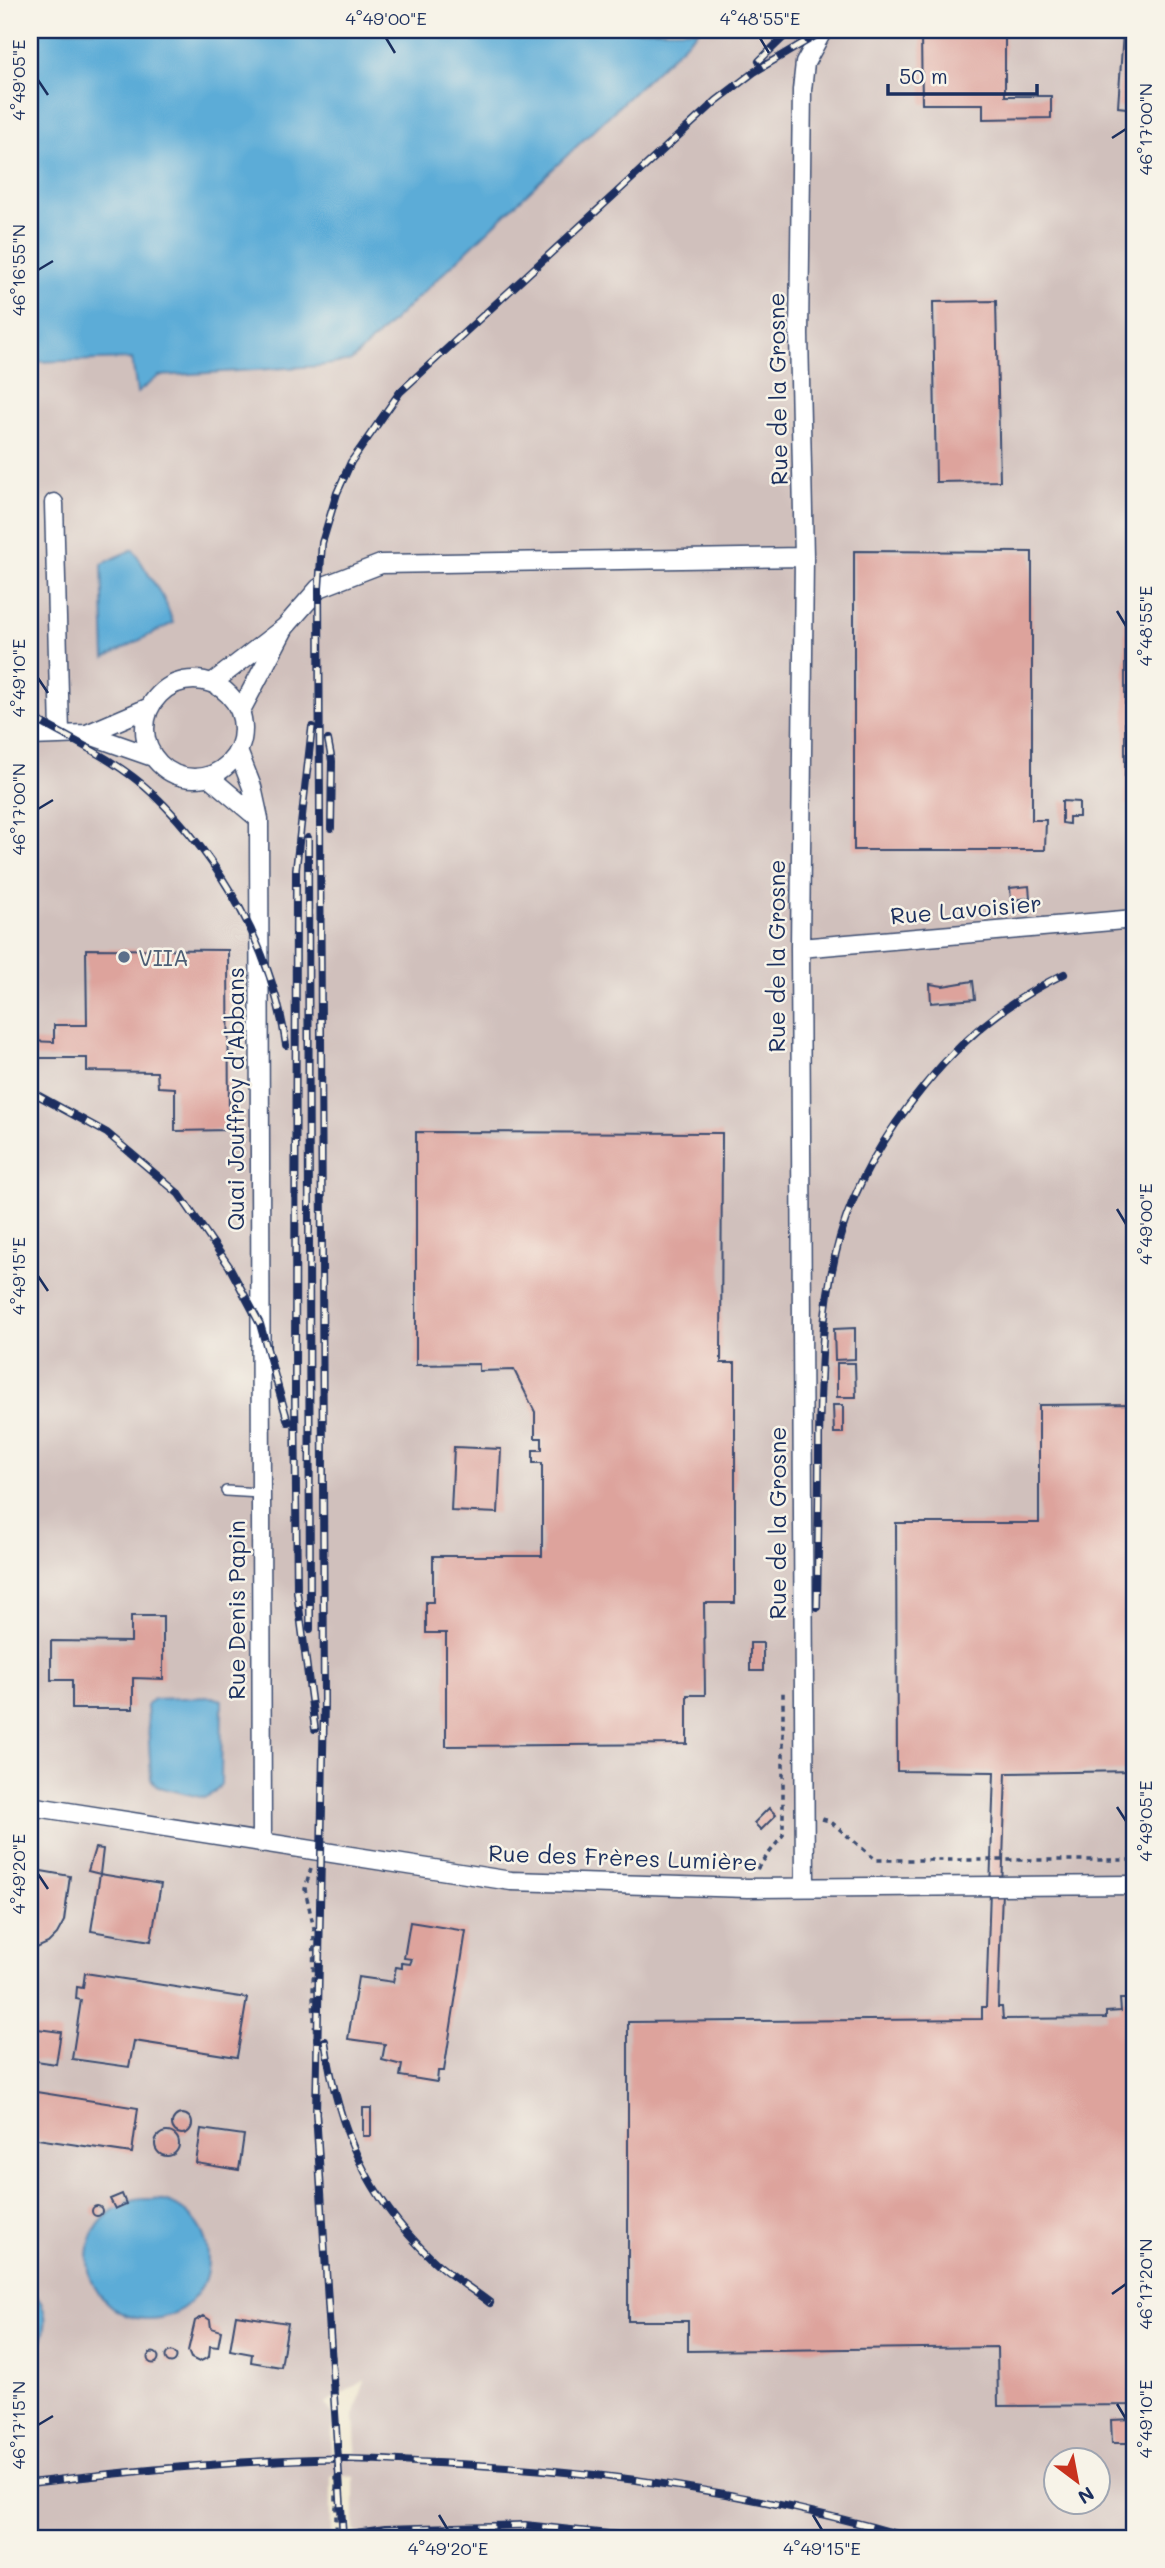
<svg xmlns="http://www.w3.org/2000/svg" width="1165" height="2568" font-family="Mali,sans-serif">
<style>
.industrial{fill:#d0c0bc;fill-rule:evenodd}
.water{fill:#5cacd7;stroke:#3c6e9a;stroke-width:2}
.building{fill:#dda39c}
.lines{fill:none;stroke-linecap:round;stroke-linejoin:round}
.service-casing{stroke:#3b4b6f;stroke-width:12}
.minor-casing{stroke:#3b4b6f;stroke-width:21}
.path{stroke:#3b4b6f;stroke-width:3.5;stroke-dasharray:5 5;stroke-linecap:butt}
.service{stroke:#fff;stroke-width:9}
.minor{stroke:#fff;stroke-width:18}
.rail-casing{stroke:#1b2f5e;stroke-width:8}
.rail{stroke:#f7f3e8;stroke-width:5;stroke-dasharray:16;stroke-linecap:butt}
.ticks{fill:none;stroke:#1b2f5e;stroke-width:2.5}
.service-dot{fill:#5c6f8a;stroke:#f7f3e8;stroke-width:2.5}
.labels{text-anchor:middle;dominant-baseline:central;stroke-width:5;stroke-linejoin:round;paint-order:stroke}
.street-label{font-size:23px;fill:#1b2f5e;stroke:#f7f3e8}
.service-label{font-size:23px;fill:#4e5e75;stroke:#f7f3e8;text-anchor:start}
.neatline{fill:none;stroke:#1b2f5e;stroke-width:2.5}
.ticks-label{font-size:18px;text-anchor:middle;fill:#1b2f5e}
</style>
<rect width="100%" height="100%" fill="#f7f3e8"/>
<filter id="ink" filterUnits="userSpaceOnUse"><feTurbulence type="fractalNoise" baseFrequency=".0143" numOctaves="2"/><feDisplacementMap in="SourceGraphic" scale="14" xChannelSelector="R" yChannelSelector="G"/><feConvolveMatrix kernelMatrix="1 2 1 2 8 2 1 2 1" color-interpolation-filters="sRGB"/></filter>
<filter id="wash" filterUnits="userSpaceOnUse"><feTurbulence type="fractalNoise" baseFrequency=".00686" numOctaves="4" result="noise"/><feDisplacementMap in="SourceGraphic" scale="28" xChannelSelector="R" yChannelSelector="G"/><feGaussianBlur stdDeviation="1.57" result="paint"/><feColorMatrix in="noise" values="0 0 0 0 0 0 0 0 0 0 0 0 0 0 0 0 0 1.4 0 .05"/><feComposite in="paint" operator="in"/></filter>
<g filter="url(#wash)">
<rect width="100%" height="100%" fill="#efe7ce"/>
<path class="industrial" d="M699,30H1135V2538H360L354,2530V2477L331,2475V2538H30V362L133,359L137,392L159,376L319,366L351,361ZM365,2380L354,2416L356,2453L331,2452L333,2416L326,2403ZM1056,2460H1098V2502H1056Z"/>
<path class="water" d="M30,30H699L351,361L319,366L159,376L137,393L132,359L30,362Z
M133,549L165,601L173,623L105,658L102,564Z
M212,1697L222,1700L221,1784L215,1792L204,1798L158,1787L151,1779L147,1705L153,1699Z
M88 2259a60 60 0 1 1 120 0a60 60 0 1 1-120 0Z
M30,2290C53,2308 48,2339 30,2359Z"/>
<g id="blocks">
<path class="building" d="M969,30H1005V96H1051V118L983,119V104H922L921,35L969,34Z
M1123,32H1135V109L1118,107Z
M996,301L1000,481L936,482L933,302Z
M854,551L1032,552V820H1046L1045,850H854Z
M1125,622H1135V805H1125Z
M1062,801L1079,802V817H1069V824L1062,823Z
M1029,886L1030,898L1011,900L1010,888Z
M86,949L228,950L229,1130L175,1131V1088L158,1087L157,1072L87,1071V1058H30V1041L54,1042V1025H87Z
M973,981L975,999L931,1003L930,984L943,986Z
M416,1132L722,1133L721,1363H735V1603H704L705,1695H687V1744L446,1746V1633H426V1602H433V1556H542V1463H533V1450H542V1438H535V1412L514,1370L479,1371V1364L416,1365Z
M855,1328V1359L835,1360L834,1329Z
M837,1363H855L856,1397H837Z
M1135,1404V1771L1006,1773L998,2007H1002L1003,2019L1106,2018V2012L1121,2011L1120,1999H1135V2405L998,2406L997,2347L688,2351V2321H628V2022L982,2019V2007H986L994,1772L897,1771L896,1523H1039V1405Z
M833,1405H843V1433H834Z
M454,1447L501,1449L498,1513L451,1511Z
M131,1616H163V1679L133,1678V1709H72V1680H51V1641L131,1642Z
M750,1643H763V1671H750Z
M769,1808L776,1815L761,1830L754,1823Z
M95,1848L103,1849L100,1874L88,1871Z
M30,1869L70,1876L64,1921L57,1934L48,1943L30,1951Z
M100,1874L161,1884L151,1941L91,1931Z
M410,1922L466,1931L444,2071H438L437,2082L400,2076L402,2065L382,2060L385,2044L348,2039L358,1977L393,1982L396,1967L402,1968V1963L410,1964L412,1959L404,1958Z
M85,1973L247,1998L237,2057L134,2041L129,2067L72,2059L81,2000L76,1999L77,1987L83,1988Z
M30,2028L61,2032L56,2064L30,2060Z
M30,2091L138,2108L132,2153L30,2138Z
M363,2108H371V2136H363Z
M172 2124a10 10 0 1 1 20 0a10 10 0 1 1-20 0Z
M201,2129L244,2135L239,2170L196,2163Z
M155 2144a12 12 0 1 1 24 0a12 12 0 1 1-24 0Z
M122,2194L126,2204L115,2209L110,2199Z
M92 2211a5 5 0 1 1 10 0a5 5 0 1 1-10 0Z
M236,2315L288,2323L281,2367L251,2362L252,2354L230,2350Z
M204,2316L210,2320L211,2328L221,2331L218,2347L210,2346L209,2357L199,2362L191,2358L188,2351L195,2321Z
M165.5 2357a5.5 5.5 0 1 1 11 0a5.5 5.5 0 1 1-11 0Z
M147.5 2358a5.5 5.5 0 1 1 11 0a5.5 5.5 0 1 1-11 0Z
M1135,2419V2443H1112L1111,2420Z"/>
</g>
</g>
<g filter="url(#ink)">
<use href="#blocks" fill-opacity="0" stroke="#3b4b6f" stroke-width="2"/>
<g class="lines">
<g class="service-casing">
<path id="service" d="M226,1491L260,1493"/>
</g>
<g class="minor-casing">
<path id="minor" d="M54,503L60,733
M285,627L319,588L381,564L804,557
M145 729a49 49 0 1 1 98 0a49 49 0 1 1-98 0Z
M212,683L285,627L240,712
M150,707L87,734L153,757
M30,736L87,734
M208,776L259,819L252,787L238,751
M259,819L262,1843
M800,948L1135,919
M30,1806L511,1881L748,1888L1135,1885
M805,1887L800,948L804,557L799,335L802,90L805,63L823,30"/>
</g>
<path class="path" d="M822,1819L830,1821L876,1860H1135
M311,1868L305,1889L314,1929L313,1996L323,2221L336,2386V2538
M757,1869L783,1835V1690"/>
<use href="#service" class="service"/>
<use href="#minor" class="minor"/>
<g class="rail-casing">
<path id="rail" d="M759,61L791,30
M30,716C71,740 117,760 152,793C221,859 273,951 286,1045
M312,727L296,869L295,1394L297,1592L315,1729
M328,740L332,761L331,828
M308,838L310,1629
M30,1091L107,1133L179,1194L229,1266L260,1324L288,1422
M817,1607C818,1550 819,1494 819,1437C821,1370 821,1303 840,1237C856,1181 888,1130 925,1085C964,1037 1008,1001 1064,974
M325,2041C338,2129 366,2195 431,2258C448,2275 471,2288 490,2303
M30,2483C125,2472 219,2462 315,2459C355,2458 396,2461 437,2463C602,2470 753,2492 912,2538
M319,2538L385,2529L525,2525L645,2538
M343,2538L316,2113L324,1702L319,588L322,543L337,493L351,462L400,392L716,101L754,72L825,30"/>
</g>
<use href="#rail" class="rail"/>
</g>
</g>
<path class="ticks" d="M386,38L395,53M760,38L769,53M38,80L48,95M1112,138L1126,129M38,270L53,261M1117,611L1126,626M38,678L48,693M38,809L53,800M1117,1209L1126,1224M38,1276L48,1291M1117,1807L1126,1821M38,1874L48,1889M1112,2294L1126,2284M1117,2404L1126,2419M38,2425L53,2416M439,2515L448,2530M813,2515L822,2530"/>
<circle class="service-dot" cx="124" cy="957" r="7"/>
<g class="labels">
<g class="street-label">
<text transform="translate(777 389) rotate(-91)">Rue de la Grosne</text>
<text transform="translate(966 909) rotate(-5)">Rue Lavoisier</text>
<text transform="translate(776 956) rotate(-90)">Rue de la Grosne</text>
<text transform="translate(235 1099) rotate(-90)">Quai Jouffroy d'Abbans</text>
<text transform="translate(777 1523) rotate(-90)">Rue de la Grosne</text>
<text transform="translate(236 1610) rotate(-90)">Rue Denis Papin</text>
<text transform="translate(623 1857) rotate(2)">Rue des Frères Lumière</text>
</g>
<g class="service-label">
<text x="138" y="957">VIIA</text>
</g>
</g>
<rect width="1165" height="2568" fill="none" stroke="#f7f3e8" stroke-width="77"/>
<g transform="translate(1077 2481) rotate(148)"><circle r="33" fill="#f7f3e8" stroke="#9fa5b1" stroke-width="2"/>
<path d="M0-5L12 26L0 18L-12 26Z" fill="#c8321e"/>
<text y="-10" font-size="19" font-weight="bold" text-anchor="middle" fill="#1b2f5e">N</text>
</g>
<path d="M888 84v10h149v-10" fill="none" stroke="#1b2f5e" stroke-width="3.5"/>
<text x="899" y="84" font-size="21" fill="#1b2f5e" stroke="#f7f3e8" stroke-width="5" paint-order="stroke">50 m</text>
<rect x="38" y="38" width="1088" height="2492" class="neatline"/>
<g class="ticks-label">
<text x="386" y="25">4°49'00"E</text>
<text x="760" y="25">4°48'55"E</text>
<text transform="translate(19 80) rotate(-90)" y="6">4°49'05"E</text>
<text transform="translate(1146 129) rotate(-90)" y="6">46°17'00"N</text>
<text transform="translate(19 270) rotate(-90)" y="6">46°16'55"N</text>
<text transform="translate(1146 626) rotate(-90)" y="6">4°48'55"E</text>
<text transform="translate(19 678) rotate(-90)" y="6">4°49'10"E</text>
<text transform="translate(19 809) rotate(-90)" y="6">46°17'00"N</text>
<text transform="translate(1146 1224) rotate(-90)" y="6">4°49'00"E</text>
<text transform="translate(19 1276) rotate(-90)" y="6">4°49'15"E</text>
<text transform="translate(1146 1821) rotate(-90)" y="6">4°49'05"E</text>
<text transform="translate(19 1874) rotate(-90)" y="6">4°49'20"E</text>
<text transform="translate(1146 2284) rotate(-90)" y="6">46°17'20"N</text>
<text transform="translate(1146 2419) rotate(-90)" y="6">4°49'10"E</text>
<text transform="translate(19 2425) rotate(-90)" y="6">46°17'15"N</text>
<text x="448" y="2555">4°49'20"E</text>
<text x="822" y="2555">4°49'15"E</text>
</g>
</svg>
